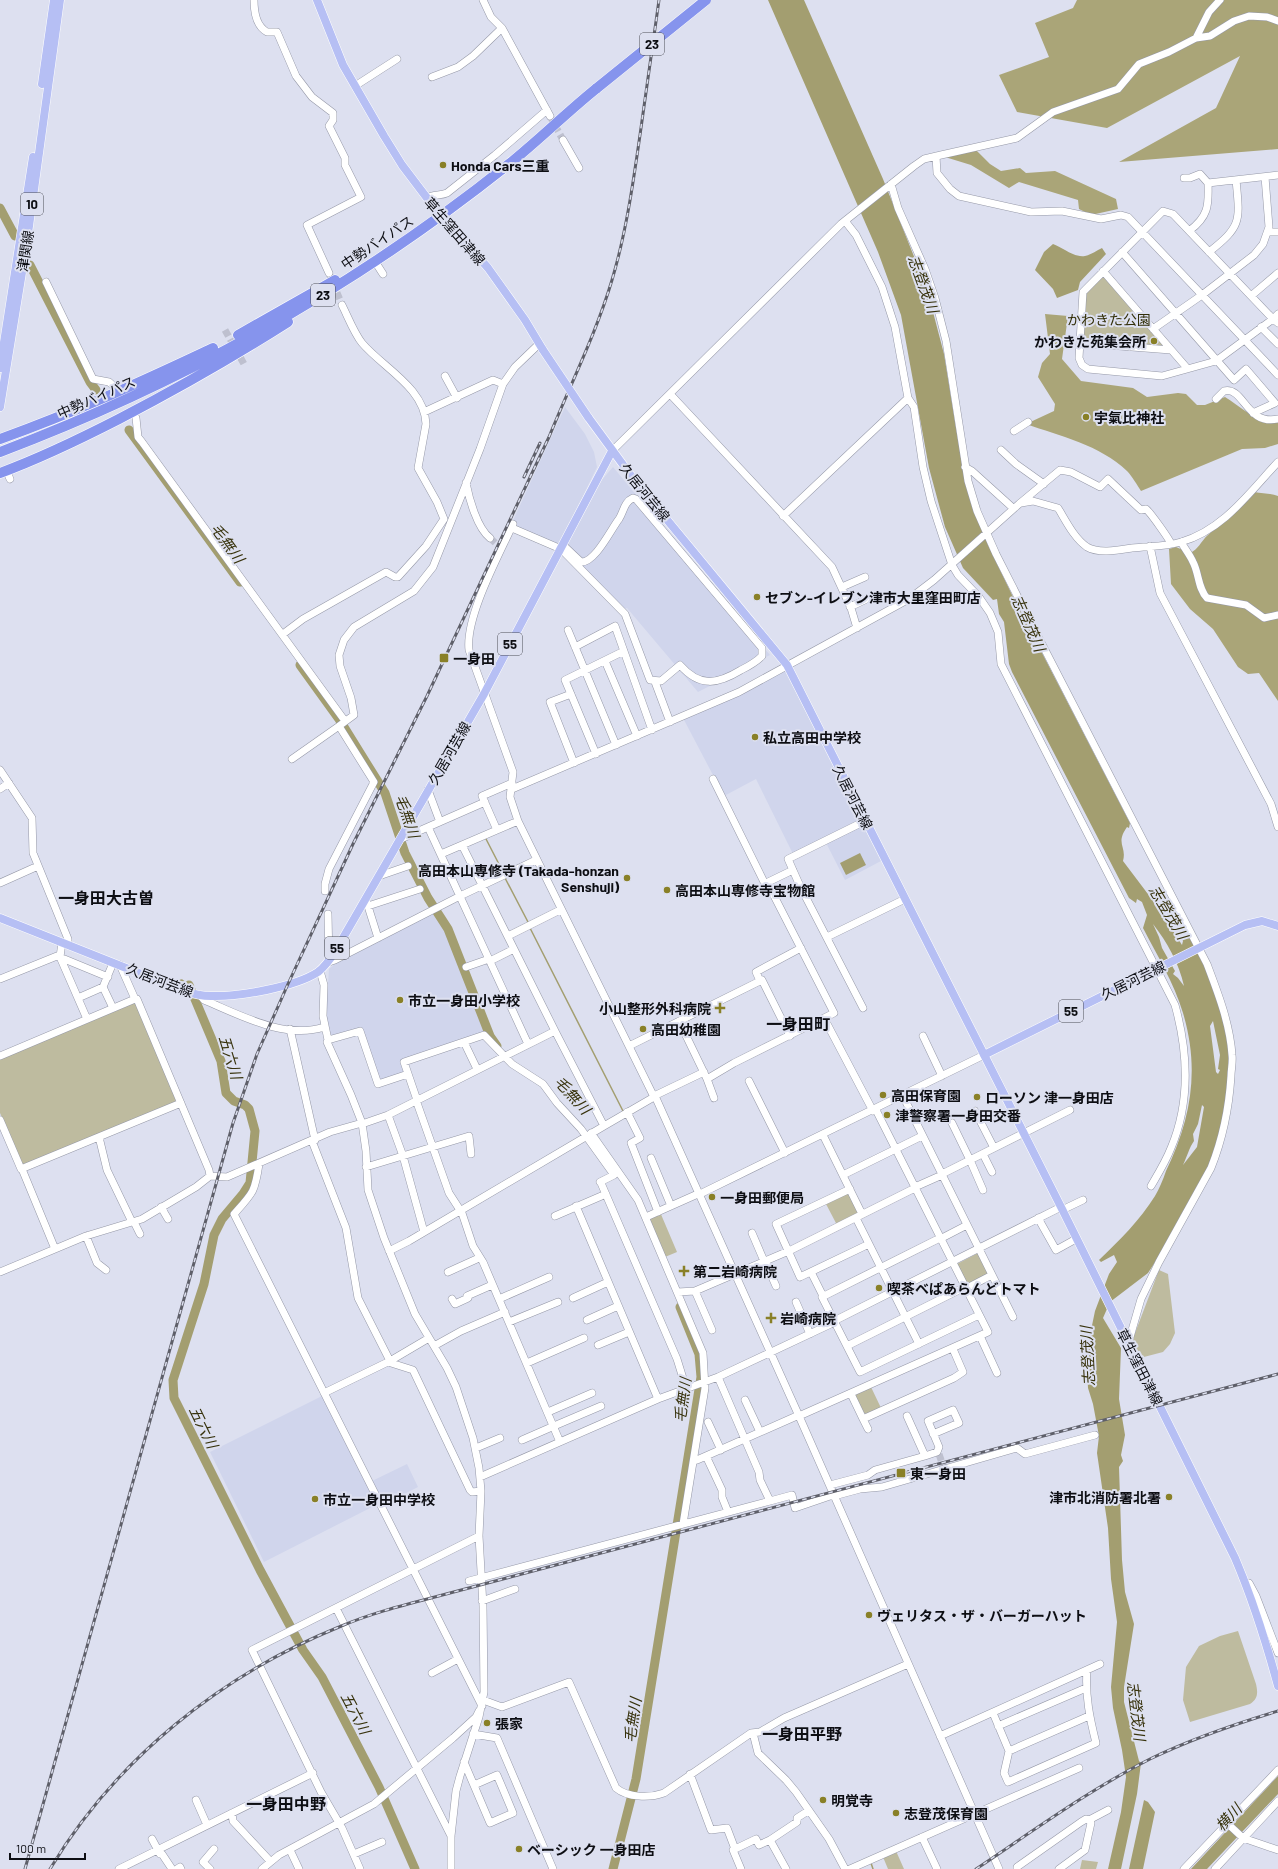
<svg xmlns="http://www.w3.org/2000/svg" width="1278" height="1869" font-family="Barlow,'Noto Sans JP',sans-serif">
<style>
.built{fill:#d0d5ec}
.green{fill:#bebb9f}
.forest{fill:#aaa578}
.water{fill:#a39e70;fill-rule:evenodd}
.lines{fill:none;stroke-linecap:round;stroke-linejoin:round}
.stream{stroke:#a39e70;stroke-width:1.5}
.river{stroke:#a39e70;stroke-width:9}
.minor-tunnel{stroke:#bec0cf;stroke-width:7;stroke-dasharray:7 3.5;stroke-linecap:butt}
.minor-casing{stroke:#9598a7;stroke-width:8}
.major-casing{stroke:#fff;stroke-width:9}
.highway-casing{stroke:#fff;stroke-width:11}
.minor{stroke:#fff;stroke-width:7}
.major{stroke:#b6bff4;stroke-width:8}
.highway{stroke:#8694ed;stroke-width:10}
.rail-casing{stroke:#5e5f69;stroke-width:3}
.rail{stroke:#dde0f0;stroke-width:1.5;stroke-dasharray:4.5;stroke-linecap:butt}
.major-bridge-casing{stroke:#fff;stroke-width:9;stroke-linecap:butt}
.highway-bridge-casing{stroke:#fff;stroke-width:11;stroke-linecap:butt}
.major-bridge{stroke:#b6bff4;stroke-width:8}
.highway-bridge{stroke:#8694ed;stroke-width:10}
.poi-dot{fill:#898027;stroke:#dde0f0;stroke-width:1.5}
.labels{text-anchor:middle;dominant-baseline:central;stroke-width:4;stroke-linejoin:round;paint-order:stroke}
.shield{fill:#dde0f0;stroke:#4b4d55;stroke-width:1}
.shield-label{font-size:13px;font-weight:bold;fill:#0d0e13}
.poi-label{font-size:14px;font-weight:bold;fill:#0d0e13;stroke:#dde0f0;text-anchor:start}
.street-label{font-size:14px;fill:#0d0e13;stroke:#dde0f0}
.park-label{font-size:14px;fill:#332f08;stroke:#dde0f0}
.water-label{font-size:15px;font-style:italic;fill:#37320c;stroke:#dde0f0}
.quarter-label{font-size:16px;font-weight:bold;fill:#0d0e13;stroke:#dde0f0}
</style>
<rect width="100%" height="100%" fill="#dde0f0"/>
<path class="built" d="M565,407L585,434L594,452L597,467L559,546L511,525Z
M613,467L770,655L698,692L627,608L623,609L565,548L600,482Z
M785,670L881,861L845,880L824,839L793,854L756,779L724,796L683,718Z
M433,913L444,929L487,1034L402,1061L406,1074L378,1083L361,1030L331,1039L326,1014L329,969L336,963Z
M324,1395L378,1504L264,1562L210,1452Z
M407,1464L418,1487L383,1505L372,1481Z"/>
<path class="green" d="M1101,276L1105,277L1163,344L1161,347L1086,341L1083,338L1085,294Z
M133,1003L136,1004L176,1099L175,1103L25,1166L22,1165L0,1113V1059Z
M847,1192L859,1212L837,1225L826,1204Z
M660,1212L677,1252L665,1257L649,1217Z
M978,1253L990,1273L968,1286L957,1264Z
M1159,1270L1168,1274L1175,1333L1170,1344L1163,1352L1140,1358L1132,1341Z
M871,1387L881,1408L867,1414L863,1413L855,1397L857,1393Z
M1238,1631L1256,1684C1258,1693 1258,1699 1250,1704L1190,1722L1183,1700L1186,1667L1199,1646L1220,1636Z
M896,1851L904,1869H888L883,1857Z
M1082,1860L1098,1862L1096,1869H1080Z"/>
<path class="forest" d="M1077,0H1278V149L1119,162L1216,108L1240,56L1107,128L1017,112L999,75L1049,57L1035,23L1073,8Z
M976,150L990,164L1001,171L1020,168L1026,173L1055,171L1116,199L1118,209L1091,215L1079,209L1078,200L1019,182L1009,188L971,165L945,157Z
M1045,314L1068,316L1062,359L1081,381L1133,388L1147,397L1178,393L1186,394L1197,405H1205L1225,397C1241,407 1259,425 1278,421V444L1265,448L1242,449L1141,491C1137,485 1132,476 1127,471C1100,445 1060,436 1026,424L1054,411L1055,404L1038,377L1042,363L1050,354Z
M1254,492C1263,494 1270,493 1278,496V701L1259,673L1248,674L1238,667L1213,629L1190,609L1171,584L1169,549L1176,547L1190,553C1198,550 1201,541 1208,535C1224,521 1239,507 1254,492Z"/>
<path class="water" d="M768,0H804L883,179L927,289L944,354L958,440L971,503L988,545L1014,599L1130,823L1129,828L1127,827C1115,844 1127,846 1123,861L1160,910L1182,945L1183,941L1174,923L1166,911L1170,905L1173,907L1205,967L1216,993L1226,1028L1229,1059L1228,1095L1217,1146L1208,1168L1168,1242L1148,1273L1110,1302L1103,1318L1121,1348L1119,1399L1125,1435L1121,1455L1123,1461L1119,1467L1122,1560L1125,1592L1134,1624L1124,1687V1702L1139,1761L1141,1763L1137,1794L1121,1869H1108L1121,1812L1126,1777L1122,1750L1113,1708L1111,1687L1117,1622L1111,1579L1108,1528L1097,1453L1099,1436L1093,1404L1088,1388L1087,1368L1089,1340L1095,1311L1109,1274L1117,1262L1114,1255L1101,1262L1099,1260C1119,1241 1140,1220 1155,1196C1159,1189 1163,1180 1166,1171C1191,1119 1200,1070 1183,1013C1174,983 1157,955 1143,928L1147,915L1142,902L1137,899L1136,903L1129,898L1012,672L1009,664L1004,622L999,614L997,599L993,600L963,568L945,527L929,468L901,315L878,252ZM1153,924C1167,942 1179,963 1184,986L1178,978L1173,974L1175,971L1162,948L1159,937ZM1213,1021L1220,1055L1218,1069L1220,1070L1218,1074L1216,1072L1210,1026ZM1202,1105L1204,1107L1197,1147L1183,1165C1187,1157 1189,1148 1194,1141L1193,1134L1198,1124Z
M1053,244C1062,247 1074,258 1085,256C1091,255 1097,250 1102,248L1106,254L1080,282L1078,290L1057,298L1053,289L1035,270L1044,252Z
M860,853L866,865L846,875L840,863Z
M1278,1776V1794L1207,1869H1191Z
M1144,1800L1148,1802L1155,1812L1143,1869H1129Z"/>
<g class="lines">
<path class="stream" d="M485,837L503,872
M505,878L528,922
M530,928L623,1111
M141,970L172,982L182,980L189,985
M871,1863L873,1869"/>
<path class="river" d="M0,208L15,236
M30,265L90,382L96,390
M129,430L240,582
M300,665L339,719L385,793L405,853L428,898L448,929L490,1036L497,1046
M189,985L221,1061L226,1093L234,1101L245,1105L249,1109L255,1131L250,1183L243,1194L222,1219L214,1235L204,1284L173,1380L174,1398L260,1570L303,1650L322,1677L379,1787L415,1869
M613,1869L636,1779L701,1377L699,1354L680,1307"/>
<path class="minor-tunnel" d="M550,116L563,140
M329,273L342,305
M225,330L244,364
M490,538L502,549
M939,1454L944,1469"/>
<g class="minor-casing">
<path id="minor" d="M254,0C254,12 256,26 267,32H277L296,76L312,97L333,113V120L329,126L345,158V165L361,197L307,225L329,273
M483,0L491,17L502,28L550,116
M1196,38L1209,12L1220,0
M432,77L458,67L473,56L502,28
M355,86L397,59
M563,140L579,168
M936,156L937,173L950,189L959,196L1031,212L1062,211L1101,219L1121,215L1128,217L1278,375
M1184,178H1190L1200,174L1208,183
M891,184L898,208L925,269L935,298L946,341L968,481L977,511L996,554L1027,615L1207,964C1218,993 1230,1024 1232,1055C1233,1062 1231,1069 1231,1076C1229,1108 1223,1138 1211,1168L1159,1262L1141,1299L1128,1344
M427,198C434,194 440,196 447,193L495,155L547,110
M1189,231C1208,217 1209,206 1208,183L1278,175
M1268,232H1278
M1122,252L1234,380L1246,369L1275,403L1253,413
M1209,252C1242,226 1240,221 1236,180
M376,263L383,274
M1103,271L1187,368
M46,282L93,379L109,382L117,389
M1251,296L1278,273
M1278,314L1273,319L1216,361L1162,376L1088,369L1082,365L1079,358L1083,292L1163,211L1173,214L1273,319L1278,323
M1261,327L1278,344
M1153,329L1202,295L1254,255L1263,244L1269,227L1265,177
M1080,343L1171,350
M445,376L457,398
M670,394L832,567L851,608L857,628
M908,398L914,407L923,467L931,501L952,565L958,575L979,597L990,613L998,632L1001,664L1175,1005C1188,1052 1190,1103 1171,1148C1166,1161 1158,1174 1151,1186
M1216,399L1224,391C1244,386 1246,426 1278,419
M424,412L493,380L503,384
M136,418L138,437L142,442L345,721
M1014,431L1028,422
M1001,450L1016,464L1044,484
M612,451L841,224L914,166L924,159L941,155L1017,138L1053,112L1118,89L1139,64L1169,52L1196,38L1210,36L1234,21L1249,16L1267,17L1278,21
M965,467L972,471L1013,508
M6,470L10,479
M466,483C469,498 477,528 490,538
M1021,503L1033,501L1058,508C1066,521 1074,538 1087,547C1099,554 1119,550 1132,548C1148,546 1165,547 1181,542C1223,530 1249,493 1278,462
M783,516L908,398L895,327L882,287L856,235L845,221
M512,528L561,549L625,614L650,680L661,681L680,665C700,688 718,684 741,670C749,666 756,662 762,656V648L636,499L633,498C624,502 624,511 619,519C611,529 595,563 581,562L563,545
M1181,542C1185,549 1190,555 1193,562C1199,573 1198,589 1207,598L1246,605L1264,618L1278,615
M1150,546L1160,593L1271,804L1278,827
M842,587L865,577
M850,607L875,595
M568,630L616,745
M283,634L303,619L386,572L395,577H398L426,546L444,519L437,502L418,468L426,424C425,388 382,367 362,343C354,333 348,317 342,305
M575,647L615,626L652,730
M605,661L637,736
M655,682L670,722
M571,694L550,702L574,763
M596,754L565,680L624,651
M292,759L339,726
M0,770L32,818L33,853L68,939V945
M0,789L9,783
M512,789L739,692L909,599L934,580L1019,504L1060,470L1071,472L1100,487L1108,479L1141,510L1146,509C1150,512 1170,540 1171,544
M428,790L440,822
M428,827L528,1044
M497,830L482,796L512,783
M402,835L403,838L485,802
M462,845L555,1031
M441,854L518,821
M379,876L408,866
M0,883L38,866
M766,883L793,870
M325,891V884L329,869L374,782L339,726L354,715L351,698L340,666L339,655L344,640L354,627L414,591L433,567L480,449L503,384L515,367L539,344
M367,903L378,938
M368,906L420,889
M328,914L329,962L335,960L460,896L536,860
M508,936L560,910
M827,937L905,899
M62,942L60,957L87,1019
M490,961L514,949
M120,965L135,999H137L209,1170L210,1176
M466,967L489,959
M320,971L324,985L323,1016L328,1040L327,1042L351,1095L362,1123L366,1151L368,1190L384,1238L415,1314L447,1368L456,1387L473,1438L479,1468L481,1491L479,1536L483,1606L484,1692L479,1717L460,1776L456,1791L451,1836V1869
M0,979L57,956L108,977
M760,981L756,972L801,948
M200,995L204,1000C240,1015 285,1040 324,1027
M78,998L103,987
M113,1008L103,987L113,963
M863,1008L800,886L788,859L865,821
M824,1018L873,1111
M679,1021L707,1079L714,1098
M290,1029L315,1140
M923,1036L942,1076
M328,1040L360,1031L378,1084L408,1074
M464,1042L477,1069
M629,1046L762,980L790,1036
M0,1056L135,999
M707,1079L734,1063L834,1013L769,886L764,882L713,779
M749,1081L785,1153
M654,1096L704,1072
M655,1096L799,1416L999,1869
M903,1096L1013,1317
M416,1100L449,1193L460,1210
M417,1100L404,1062L484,1035L512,1064L543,1084L557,1103L581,1129L614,1175L600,1182L601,1183L677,1359L686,1388
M975,1111L994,1148
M627,1112L640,1138L631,1143L658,1212
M388,1115L403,1156L424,1232
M0,1120L21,1169L181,1103
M952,1123L970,1160L983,1190
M362,1124L388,1115L555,1031L604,1126L654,1097L518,821L510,797L513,772L469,650C465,617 499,555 513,524
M591,1133L638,1200L703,1353L705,1388L683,1524
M823,1135L862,1214
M99,1137L107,1170L132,1222
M312,1141L346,1228L358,1298L390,1361L391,1363L413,1370L470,1490L472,1492L481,1491
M983,1154L992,1172
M651,1158L671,1206
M259,1164C255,1192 253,1193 234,1214L482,1706
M366,1167L469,1136L471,1154
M22,1169L55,1249
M942,1174L1070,1110
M843,1175L922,1136
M915,1187L942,1175
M850,1189L776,1224L800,1277L869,1244
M700,1194L984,1055
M576,1206L658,1399
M161,1207L168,1219
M461,1210L473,1246L483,1262L560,1442
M1062,1210L1083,1200
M555,1216L606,1194
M646,1217L700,1193
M856,1218L919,1344
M1038,1218L1056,1250L1076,1239
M134,1222L140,1234
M752,1233L764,1261
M86,1236L97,1263L106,1270
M940,1238L822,1297L860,1372L979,1315
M940,1239L967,1225
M389,1251L409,1241L604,1126
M765,1261L776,1286
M0,1272L86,1236L142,1219L196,1187L210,1176L227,1177L330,1132L362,1123
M448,1272L479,1258
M811,1272L823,1296
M965,1289L992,1275
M695,1291L712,1330
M678,1292L695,1291L791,1250L915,1188
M573,1298L608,1282
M452,1299L455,1304L468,1298L467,1296L492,1285
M499,1299L549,1277
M796,1302L810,1334
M587,1320L618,1306
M509,1322L558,1302
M980,1336L997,1373
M598,1345L629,1332
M434,1346L461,1331L505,1312
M847,1346L965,1287
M527,1363L584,1338
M718,1377L759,1472L760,1480L770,1501L792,1495L795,1508L833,1495
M324,1393L390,1361L429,1338
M851,1394L863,1419L954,1378L963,1372L953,1349
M745,1400L760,1432
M548,1412L592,1393
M799,1416L988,1332L876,1110
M863,1419L868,1429
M708,1422L721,1450
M554,1426L601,1406
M522,1440L554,1426
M476,1448L500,1438
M706,1456L722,1490V1497L728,1512
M925,1456L937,1452L939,1447L928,1421L953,1410L959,1423L933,1434
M697,1460L799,1415
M480,1477L658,1399L718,1377L835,1322L838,1319L1061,1207
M830,1485L868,1475L875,1470L925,1456L907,1416
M834,1496L860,1489L882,1487L1017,1448L1025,1454L1095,1435
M469,1581L770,1501
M1245,1583H1249L1256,1596L1278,1653
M482,1601L515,1589
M336,1608L451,1836
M432,1673L458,1659
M483,1700L502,1707L569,1682L616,1788C628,1798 650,1798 664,1793L751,1733L760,1732L784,1718L908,1664
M993,1713L1009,1751L1089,1716
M998,1726L1086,1688
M753,1733L758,1753L786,1780L796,1792L829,1839L845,1869
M473,1734L497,1738L553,1869
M940,1736L1100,1664
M1009,1751L1004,1773L1008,1782L1096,1743C1090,1719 1085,1696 1087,1670
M464,1762L490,1823L513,1813L497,1775L474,1785
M690,1774L711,1830L727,1828L735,1849
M196,1800L207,1825
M232,1813L233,1821L270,1861
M1089,1820L1108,1810
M1228,1824L1243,1838L1278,1850
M922,1837L937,1869
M152,1839L160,1854H162L172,1869
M770,1840L797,1822V1818L808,1811
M290,1850L299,1869
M354,1854L382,1842
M119,1869L313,1773
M177,1869L180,1867L181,1869
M210,1869L203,1862L214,1849
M262,1869L279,1855L374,1804L453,1738L476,1717L479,1711
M360,1869L342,1828L321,1792L252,1650L479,1536
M741,1869L733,1850L756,1839L759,1845L770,1840L786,1869
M850,1869L1079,1768
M1017,1869V1867L1081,1822L1086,1819L1089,1820L1091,1823L1085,1850L1059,1869
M1184,1869L1278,1770
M1215,1869L1278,1801"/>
</g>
<g class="major-casing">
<path id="major" d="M317,0L343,65L384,136L402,165L427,198L488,268L525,320L543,350
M42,84L54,0
M0,368L33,157
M0,407L26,248L60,0
M588,417L635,481L787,665L1061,1207L1235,1558C1253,1600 1266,1642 1278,1686
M0,918L184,991C193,994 202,996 211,996C239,997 295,987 318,972C326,966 331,958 336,950L484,694L612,451
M984,1055L1245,925L1262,921L1278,926"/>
</g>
<g class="highway-casing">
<path id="highway" d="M238,335L335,280
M0,439C73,413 143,381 213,348
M0,452C183,383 356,286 509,164C539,140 567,112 597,88
M0,473C41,458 80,439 119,419C177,389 233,357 288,322"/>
</g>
<use href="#minor" class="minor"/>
<use href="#major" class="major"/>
<use href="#highway" class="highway"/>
<g class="rail-casing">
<path id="rail" d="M524,477L540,443
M25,1869L233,1123L257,1054L288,984L353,844L427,696L549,437C570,385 596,334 612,280C626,233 633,184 640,135C646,90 653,45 659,0
M50,1869C116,1759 221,1675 339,1627C369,1614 400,1606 431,1598L1278,1374
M976,1869C1033,1831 1089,1790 1150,1759C1191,1739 1235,1724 1278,1711"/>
</g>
<use href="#rail" class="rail"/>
<g class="major-bridge-casing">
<path id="major-bridge" d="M543,350L588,417"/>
</g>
<g class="highway-bridge-casing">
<path id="highway-bridge" d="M597,88L706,0"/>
</g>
<use href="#major-bridge" class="major-bridge"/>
<use href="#highway-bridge" class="highway-bridge"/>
</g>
<g class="poi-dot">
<circle cx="443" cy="165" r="4"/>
<circle cx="1154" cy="341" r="4"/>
<circle cx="1086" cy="417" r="4"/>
<circle cx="757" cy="597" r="4"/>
<rect x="439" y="653" width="10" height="10" rx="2"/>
<circle cx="755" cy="737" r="4"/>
<circle cx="627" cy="878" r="4"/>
<circle cx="667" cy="890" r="4"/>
<circle cx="400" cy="1000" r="4"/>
<path d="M718 1002h4v4h4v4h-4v4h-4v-4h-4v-4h4z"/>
<circle cx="643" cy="1029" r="4"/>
<circle cx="883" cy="1095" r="4"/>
<circle cx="977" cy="1097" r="4"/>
<circle cx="887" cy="1115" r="4"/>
<circle cx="712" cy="1197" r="4"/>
<path d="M682 1265h4v4h4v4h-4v4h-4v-4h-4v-4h4z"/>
<circle cx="879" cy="1288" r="4"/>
<path d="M769 1312h4v4h4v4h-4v4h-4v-4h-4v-4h4z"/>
<rect x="896" y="1468" width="10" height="10" rx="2"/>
<circle cx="1169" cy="1497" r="4"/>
<circle cx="315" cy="1499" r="4"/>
<circle cx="869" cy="1615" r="4"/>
<circle cx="487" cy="1723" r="4"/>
<circle cx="823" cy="1800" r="4"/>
<circle cx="896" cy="1813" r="4"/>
<circle cx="519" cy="1849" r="4"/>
</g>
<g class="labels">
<g class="shield">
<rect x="640" y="33" width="24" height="22" rx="3"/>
<rect x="21" y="193" width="22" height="22" rx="3"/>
<rect x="311" y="284" width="24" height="22" rx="3"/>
<rect x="498" y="633" width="24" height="22" rx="3"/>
<rect x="325" y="937" width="24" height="22" rx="3"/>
<rect x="1059" y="1000" width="24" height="22" rx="3"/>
</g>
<g class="shield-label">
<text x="652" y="44">23</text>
<text x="32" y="204">10</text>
<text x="323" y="295">23</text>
<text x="510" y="644">55</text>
<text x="337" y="948">55</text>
<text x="1071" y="1011">55</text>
</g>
<g class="poi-label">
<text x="451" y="165">Honda Cars三重</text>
<text x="1146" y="341" text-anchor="end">かわきた苑集会所</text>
<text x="1094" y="417">宇氣比神社</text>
<text x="765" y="597">セブン-イレブン津市大里窪田町店</text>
<text x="453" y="658">一身田</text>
<text x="763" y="737">私立高田中学校</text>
<text x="619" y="870" text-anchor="end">高田本山専修寺 (Takada-honzan<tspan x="619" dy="16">Senshuji)</tspan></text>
<text x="675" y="890">高田本山専修寺宝物館</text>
<text x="408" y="1000">市立一身田小学校</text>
<text x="711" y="1008" text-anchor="end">小山整形外科病院</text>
<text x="651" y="1029">高田幼稚園</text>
<text x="891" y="1095">高田保育園</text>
<text x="985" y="1097">ローソン 津一身田店</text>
<text x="895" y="1115">津警察署一身田交番</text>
<text x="720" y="1197">一身田郵便局</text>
<text x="693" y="1271">第二岩崎病院</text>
<text x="887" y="1288">喫茶べぱあらんどトマト</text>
<text x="780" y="1318">岩崎病院</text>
<text x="910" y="1473">東一身田</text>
<text x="1161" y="1497" text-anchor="end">津市北消防署北署</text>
<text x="323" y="1499">市立一身田中学校</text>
<text x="877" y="1615">ヴェリタス・ザ・バーガーハット</text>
<text x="495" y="1723">張家</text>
<text x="831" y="1800">明覚寺</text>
<text x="904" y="1813">志登茂保育園</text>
<text x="527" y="1849">ベーシック 一身田店</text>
</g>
<g class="street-label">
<text transform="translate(455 231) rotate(49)">草生窪田津線</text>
<text transform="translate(377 242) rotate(-34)">中勢バイパス</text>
<text transform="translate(25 251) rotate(-81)">津関線</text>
<text transform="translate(96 397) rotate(-24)">中勢バイパス</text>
<text transform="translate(645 492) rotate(51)">久居河芸線</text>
<text transform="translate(449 753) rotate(-60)">久居河芸線</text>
<text transform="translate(853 797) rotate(63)">久居河芸線</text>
<text transform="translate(160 980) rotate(21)">久居河芸線</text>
<text transform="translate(1133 980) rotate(-26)">久居河芸線</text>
<text transform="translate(1140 1367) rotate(63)">草生窪田津線</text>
</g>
<g class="park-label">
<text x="1109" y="319">かわきた公園</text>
</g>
<g class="water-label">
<text transform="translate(924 284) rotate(70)">志登茂川</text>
<text transform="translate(228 543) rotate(54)">毛無川</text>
<text transform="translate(1029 623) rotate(66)">志登茂川</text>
<text transform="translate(408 816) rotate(71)">毛無川</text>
<text transform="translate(1169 912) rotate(59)">志登茂川</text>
<text transform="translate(231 1057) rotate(73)">五六川</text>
<text transform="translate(573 1095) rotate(48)">毛無川</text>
<text transform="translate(1087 1356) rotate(-93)">志登茂川</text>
<text transform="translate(682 1400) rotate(-82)">毛無川</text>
<text transform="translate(204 1427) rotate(64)">五六川</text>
<text transform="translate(1137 1711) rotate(83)">志登茂川</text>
<text transform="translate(356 1713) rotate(62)">五六川</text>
<text transform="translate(632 1720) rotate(-81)">毛無川</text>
<text transform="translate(1228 1817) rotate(-47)">横川</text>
</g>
<g class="quarter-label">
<text x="106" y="897">一身田大古曽</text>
<text x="798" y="1023">一身田町</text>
<text x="802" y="1733">一身田平野</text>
<text x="286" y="1803">一身田中野</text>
</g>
</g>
<path d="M10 1853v6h75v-6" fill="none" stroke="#0d0e13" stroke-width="2"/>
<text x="16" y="1853" font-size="12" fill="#0d0e13" stroke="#dde0f0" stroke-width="3" paint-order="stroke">100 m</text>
</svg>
